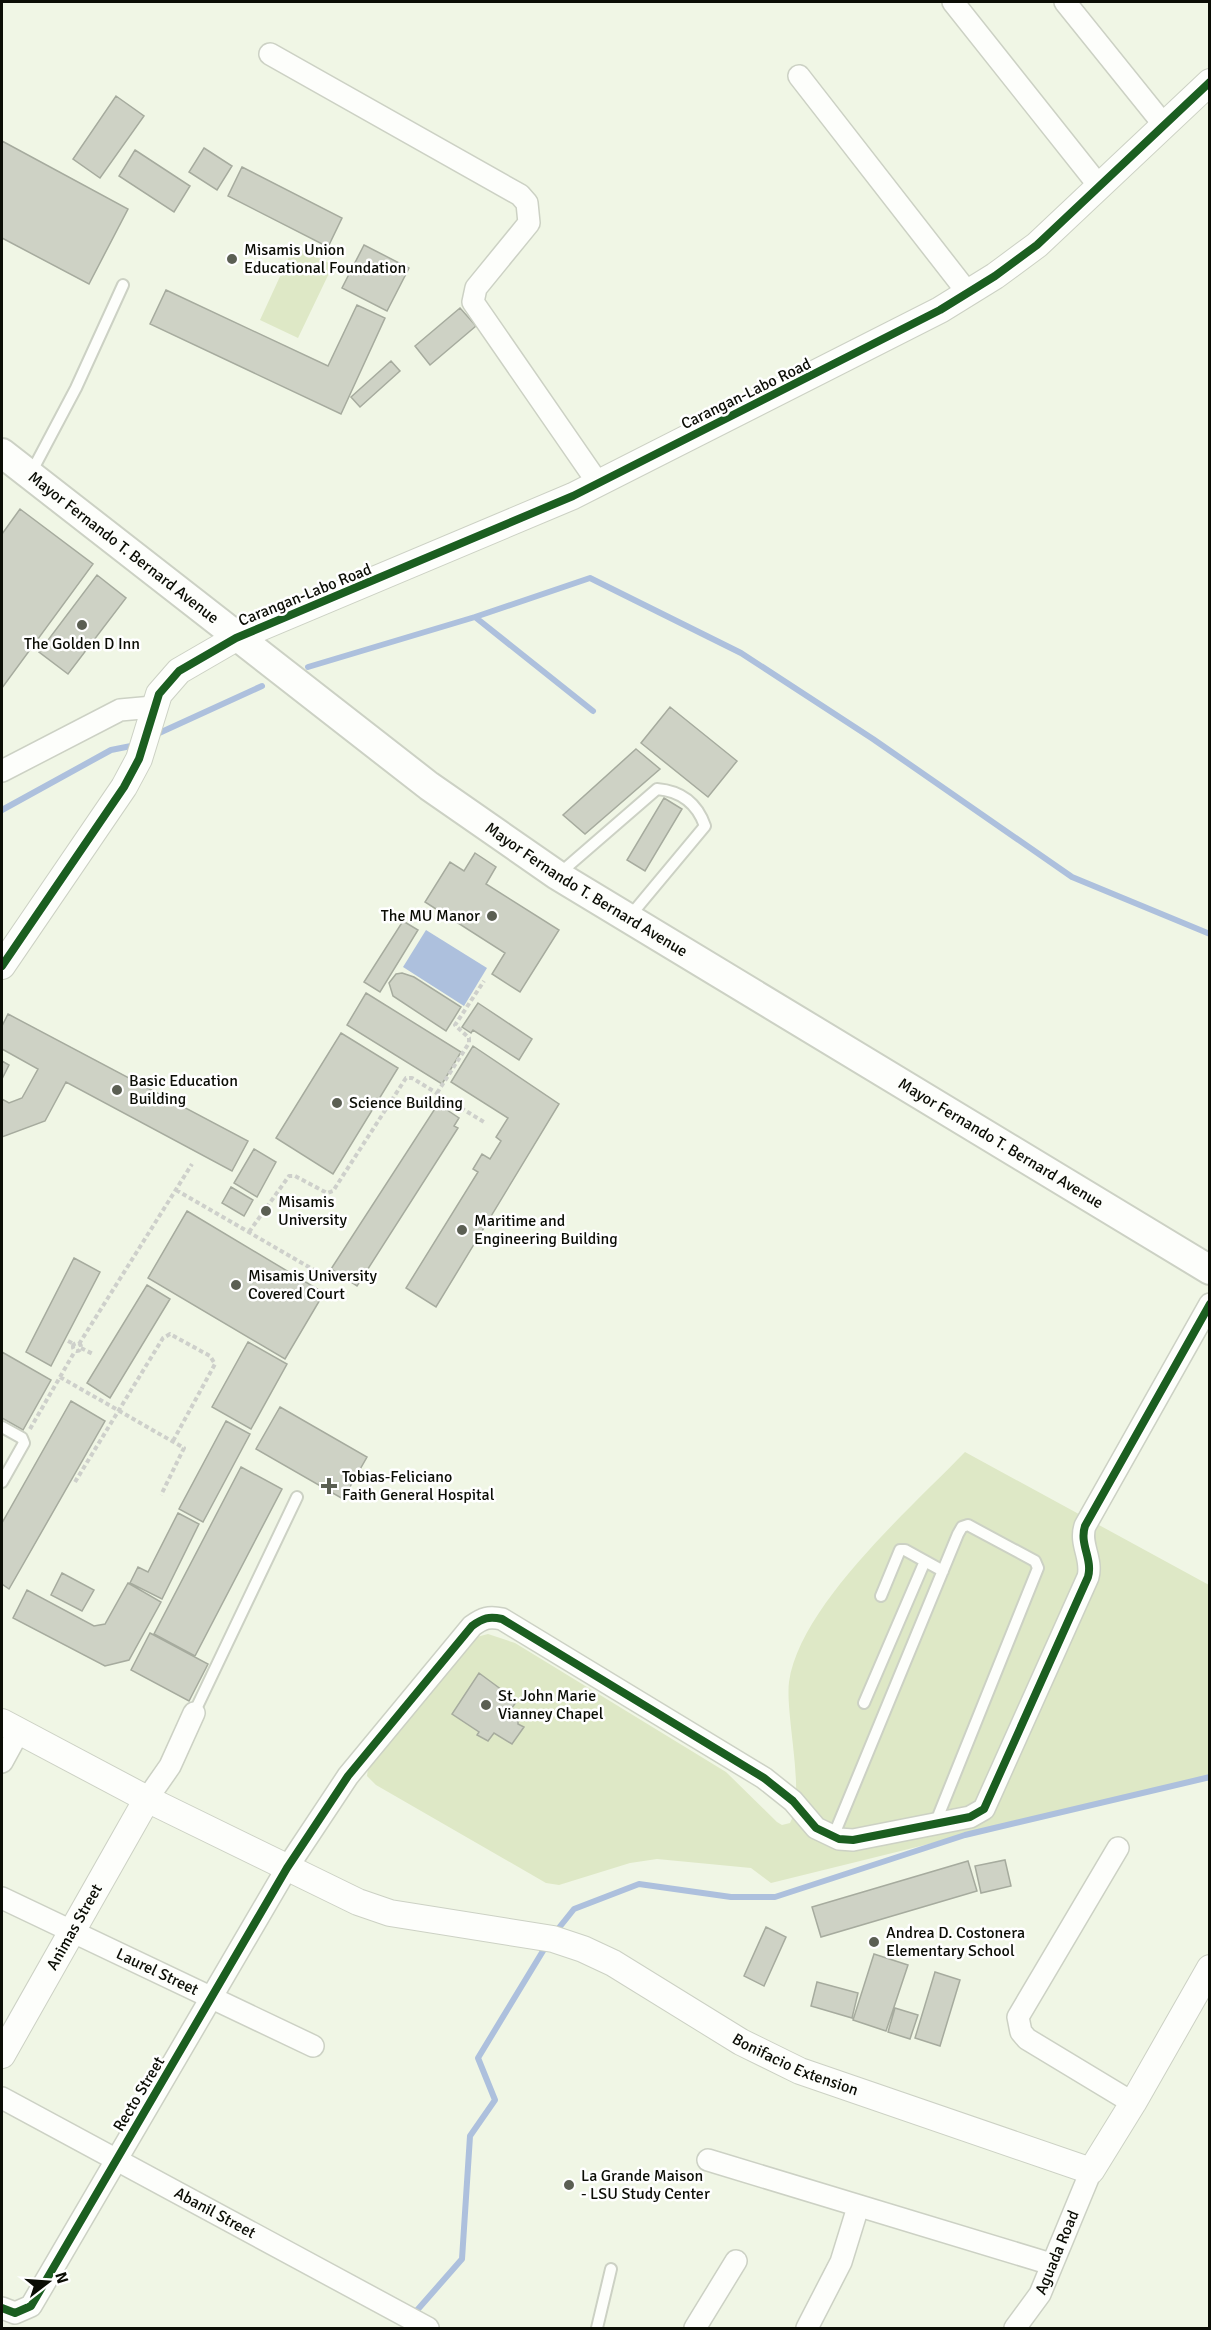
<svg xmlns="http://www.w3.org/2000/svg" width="1211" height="2330" font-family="Signika,sans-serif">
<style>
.green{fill:#dee8c6}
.water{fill:#adc0dd}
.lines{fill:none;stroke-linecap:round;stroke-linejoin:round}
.stream{stroke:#adc0dd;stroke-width:6}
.building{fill:#ced2c5;stroke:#a6ab9e;stroke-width:1.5}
.service-casing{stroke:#ccd1c4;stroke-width:14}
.minor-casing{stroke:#ccd1c4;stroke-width:24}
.tertiary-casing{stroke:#ccd1c4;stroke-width:28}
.secondary-casing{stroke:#ccd1c4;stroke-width:32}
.path{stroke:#ced0cb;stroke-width:4;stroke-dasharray:4.5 3;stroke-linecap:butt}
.service{stroke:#fdfefb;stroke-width:10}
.minor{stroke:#fdfefb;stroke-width:21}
.tertiary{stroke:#fdfefb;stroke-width:26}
.secondary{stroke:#fdfefb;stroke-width:28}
.cycleway-casing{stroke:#fff;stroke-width:11}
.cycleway{stroke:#1b5e20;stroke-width:8}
.poi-dot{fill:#5b5f53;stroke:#fff;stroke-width:2}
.labels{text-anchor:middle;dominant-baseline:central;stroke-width:5;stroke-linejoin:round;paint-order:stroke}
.poi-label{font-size:16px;fill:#0b0d05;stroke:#fff;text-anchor:start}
.street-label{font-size:16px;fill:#0b0d05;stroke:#fff}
</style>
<rect width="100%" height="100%" fill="#f0f6e5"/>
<path class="green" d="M294,246L333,265L298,338L260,320Z
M965,1452L1209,1585V1775L771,1883L751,1868L657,1859L630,1863L559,1885L546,1883L376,1785L367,1776L368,1767L473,1638L488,1634L515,1643L726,1772L777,1822L782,1825L790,1823C806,1793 785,1716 789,1682C800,1605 911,1508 965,1452Z"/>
<path class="water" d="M426,930L487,968L464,1006L403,967Z"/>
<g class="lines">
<path class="stream" d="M475,617L590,578L741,653L873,739L1072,877L1210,934
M308,667L475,617L593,711
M157,734L262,686
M2,810L111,750L136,745
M554,1934L574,1909L639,1884L731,1897H775L965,1835L1210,1777
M412,2316L462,2259L470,2136L495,2100L478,2058L546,1946"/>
</g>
<path class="building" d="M116,96L144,116L100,178L73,159Z
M2,141L128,209L89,284L2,238Z
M204,148L232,166L217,190L189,172Z
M135,150L190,186L174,212L119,176Z
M242,167L342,218L328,247L228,196Z
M364,245L409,268L387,311L342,288Z
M166,290L328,366L357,305L385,318L341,414L150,324Z
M460,308L476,326L430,365L415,346Z
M391,361L400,371L360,407L351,397Z
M20,509L93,564L2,688V534Z
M97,575L126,598L68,674L39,652Z
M670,707L737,761L708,797L641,743Z
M636,749L660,769L585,834L563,815Z
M664,798L682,809L645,871L627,860Z
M475,853L496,867L486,884L559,930L520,992L492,974L505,953L425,902L450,862L464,871Z
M403,921L418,930L380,992L364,982Z
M402,973L414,977L461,1007L446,1031L393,996L389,983L396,974Z
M366,993L461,1052L442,1084L347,1025Z
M478,1003L532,1039L519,1060L473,1030L471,1033L462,1027Z
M8,1014L248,1141L232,1171L66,1082L45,1121L2,1137V1099L9,1103L22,1098L38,1069L2,1049V1026Z
M341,1033L398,1068L333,1174L276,1138Z
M473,1046L559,1104L436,1307L406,1288L478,1172L473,1169L482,1154L490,1159L501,1141L496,1137L508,1118L451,1082Z
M2,1061L9,1065L2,1079Z
M438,1104L459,1118L454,1126L458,1128L357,1286L331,1269Z
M254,1149L276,1162L257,1197L234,1183Z
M231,1187L253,1200L244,1216L222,1203Z
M187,1211L324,1293L285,1359L148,1278Z
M74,1258L100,1272L51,1366L26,1352Z
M147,1285L170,1299L110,1398L87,1383Z
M248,1342L287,1364L251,1429L212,1407Z
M2,1352L51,1380L23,1430L2,1418Z
M71,1401L105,1421L9,1589L2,1584V1523Z
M280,1407L367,1457L343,1499L256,1449Z
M226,1421L250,1434L203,1522L179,1509Z
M241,1467L282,1489L195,1656L154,1634Z
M178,1513L199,1524L162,1599L130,1583L138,1567L148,1572Z
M62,1573L94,1590L82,1611L51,1595Z
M128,1583L161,1602L129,1660L105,1666L13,1618L27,1590L94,1626L105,1624Z
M150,1633L208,1664L189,1701L131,1670Z
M479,1673L517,1701L511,1709L518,1716V1724L524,1727L512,1744L494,1733L488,1741L477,1735L479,1732L452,1714Z
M1005,1860L1011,1886L981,1893L975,1866Z
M968,1861L977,1891L821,1937L812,1907Z
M766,1927L786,1937L764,1986L744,1976Z
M874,1954L908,1965L886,2031L853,2020Z
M935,1972L960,1980L940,2046L915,2038Z
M817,1982L858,1993L852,2018L811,2006Z
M895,2008L918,2015L910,2039L888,2032Z"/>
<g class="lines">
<g class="service-casing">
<path id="service" d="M31,473L76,388L123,285
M560,873L657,789C681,791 697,803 705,826L630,916
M2,1427L22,1438L24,1443L2,1482
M881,1596L900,1550H905L943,1571
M864,1703L925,1561
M194,1713L297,1497
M833,1837L958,1534L962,1527L968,1525L1035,1561L1038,1568L935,1824
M597,2328L611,2269"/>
</g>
<g class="minor-casing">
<g id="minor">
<path d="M953,2L1100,187"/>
<path d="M1065,2L1164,125"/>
<path d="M270,54L520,195L527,203L529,223L476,288L473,302L598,483"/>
<path d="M799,76L968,293"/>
<path d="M2,771L120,710L153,707"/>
<path d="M2,1762L19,1731"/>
<path d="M147,1799L170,1766L194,1713"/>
<path d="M1118,1848L1018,2017L1021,2032L1027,2039L1133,2103"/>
<path id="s1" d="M2,1898L313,2046"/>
<path id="s2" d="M2,2098L428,2328"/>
<path d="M708,2160L1051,2264"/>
<path d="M2,2308L15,2313L31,2306L287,1868L348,1776L472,1626C483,1618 489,1616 502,1619L764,1778L793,1801L816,1828L839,1839L853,1840L970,1817L984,1809L1088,1577C1093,1559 1079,1544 1085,1526L1210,1304"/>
<path d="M695,2328L736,2261"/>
<path d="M807,2328L841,2262L858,2207"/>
<path id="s3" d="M1015,2328L1040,2294L1091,2171"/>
</g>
</g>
<g class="tertiary-casing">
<g id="tertiary">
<path d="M2,966L124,787L139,759L159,694L179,671L236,638L573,496L940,310L995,276L1037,245L1210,82"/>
<path id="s4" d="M2,1722L147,1799L358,1902L390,1913L553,1939L583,1949L613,1963L741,2042L800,2071L1091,2171L1133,2103L1210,1968"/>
<path id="s5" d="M2,2055L147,1799"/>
</g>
</g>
<g class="secondary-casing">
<g id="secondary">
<path id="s6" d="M2,453L429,786L557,875L1210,1270"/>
</g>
</g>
<path class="path" d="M437,1093L469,1043V1038L455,1025L484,981
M176,1190L321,1274
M249,1232L289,1176H295L327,1193L333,1191L406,1078H412L484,1122
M68,1341L74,1344
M73 1347a4 4 0 1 1 8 0a4 4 0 1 1-8 0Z
M79,1344L192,1164
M81,1348L93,1354
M60,1377L184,1448L161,1495
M30,1429L75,1351
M75,1482L163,1338L170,1334L210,1356L215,1364L173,1441"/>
<use href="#service" class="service"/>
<use href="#minor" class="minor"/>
<use href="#tertiary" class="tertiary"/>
<use href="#secondary" class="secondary"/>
<g class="cycleway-casing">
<path id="cycleway" d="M2,966L124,787L139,759L159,694L179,671L236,638L573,496L940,310L995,276L1037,245L1210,82
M2,2308L15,2313L31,2306L287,1868L348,1776L472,1626C483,1618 489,1616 502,1619L764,1778L793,1801L816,1828L839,1839L853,1840L970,1817L984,1809L1088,1577C1093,1559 1079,1544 1085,1526L1210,1304"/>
</g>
<use href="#cycleway" class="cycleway"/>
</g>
<g class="poi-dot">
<circle cx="232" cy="259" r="6"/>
<circle cx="82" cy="625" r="6"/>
<circle cx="492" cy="916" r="6"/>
<circle cx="117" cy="1090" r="6"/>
<circle cx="337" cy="1103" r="6"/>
<circle cx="266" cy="1211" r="6"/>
<circle cx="462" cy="1230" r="6"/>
<circle cx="236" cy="1285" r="6"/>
<path d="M326 1477h6v6h6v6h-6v6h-6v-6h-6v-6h6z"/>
<circle cx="486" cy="1705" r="6"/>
<circle cx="874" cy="1942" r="6"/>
<circle cx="569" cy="2185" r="6"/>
</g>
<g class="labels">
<g class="poi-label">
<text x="244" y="250">Misamis Union<tspan x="244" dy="18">Educational Foundation</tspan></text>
<text x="82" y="644" text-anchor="middle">The Golden D Inn</text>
<text x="480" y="916" text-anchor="end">The MU Manor</text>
<text x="129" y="1081">Basic Education<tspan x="129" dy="18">Building</tspan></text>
<text x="349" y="1103">Science Building</text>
<text x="278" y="1202">Misamis<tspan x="278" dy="18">University</tspan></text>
<text x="474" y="1221">Maritime and<tspan x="474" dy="18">Engineering Building</tspan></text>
<text x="248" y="1276">Misamis University<tspan x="248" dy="18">Covered Court</tspan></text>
<text x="342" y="1477">Tobias-Feliciano<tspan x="342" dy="18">Faith General Hospital</tspan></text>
<text x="498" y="1696">St. John Marie<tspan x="498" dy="18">Vianney Chapel</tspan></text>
<text x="886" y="1933">Andrea D. Costonera<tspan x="886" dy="18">Elementary School</tspan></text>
<text x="581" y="2176">La Grande Maison<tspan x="581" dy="18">- LSU Study Center</tspan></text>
</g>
<g class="street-label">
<text transform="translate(746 394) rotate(-26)">Carangan-Labo Road</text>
<text stroke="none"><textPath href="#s6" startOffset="154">Mayor Fernando T. Bernard Avenue</textPath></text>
<text transform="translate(305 595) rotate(-22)">Carangan-Labo Road</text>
<text stroke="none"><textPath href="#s6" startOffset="730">Mayor Fernando T. Bernard Avenue</textPath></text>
<text stroke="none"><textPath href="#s6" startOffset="1216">Mayor Fernando T. Bernard Avenue</textPath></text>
<text stroke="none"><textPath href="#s5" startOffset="147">Animas Street</textPath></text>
<text stroke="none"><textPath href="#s1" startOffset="172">Laurel Street</textPath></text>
<text stroke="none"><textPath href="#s4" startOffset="872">Bonifacio Extension</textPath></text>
<text transform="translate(139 2094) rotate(-59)">Recto Street</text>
<text stroke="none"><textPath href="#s2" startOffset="242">Abanil Street</textPath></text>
<text stroke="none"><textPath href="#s3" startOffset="87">Aguada Road</textPath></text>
</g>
</g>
<rect width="1211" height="2330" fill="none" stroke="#0b0d05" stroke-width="6"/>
<g transform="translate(48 2282) rotate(73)" stroke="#ffffff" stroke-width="4.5" paint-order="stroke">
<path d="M0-4.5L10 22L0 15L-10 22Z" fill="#0b0d05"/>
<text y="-9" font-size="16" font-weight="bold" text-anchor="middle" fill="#0b0d05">N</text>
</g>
</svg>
